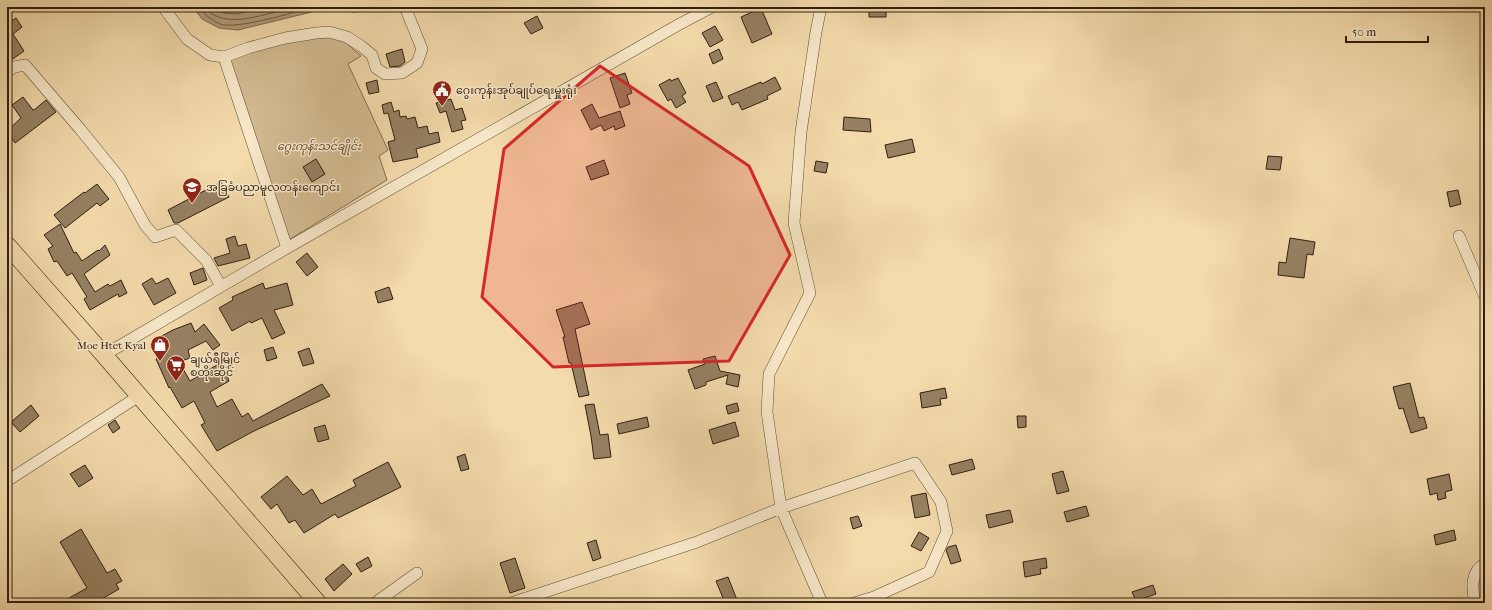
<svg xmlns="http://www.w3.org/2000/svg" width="1492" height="610" font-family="'IM FELL French Canon','Noto Sans Myanmar',serif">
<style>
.green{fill:#d3bb92;stroke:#826d52}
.water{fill:#b19b78;stroke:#7d694f}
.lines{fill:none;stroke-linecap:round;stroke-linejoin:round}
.shore{stroke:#705d45;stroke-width:1}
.building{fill:#968162;stroke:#301f12}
.minor-casing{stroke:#614e38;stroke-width:12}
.highway-casing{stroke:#301f12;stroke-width:18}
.minor{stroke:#f8e8c9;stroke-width:11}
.highway{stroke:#f4dbac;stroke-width:17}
.marked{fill:#d62828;fill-opacity:0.2;stroke:#d62828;stroke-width:3;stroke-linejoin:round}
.labels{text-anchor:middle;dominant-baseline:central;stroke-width:3;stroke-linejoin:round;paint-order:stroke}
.poi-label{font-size:11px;fill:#301f12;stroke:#f8e8c9;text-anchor:start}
.park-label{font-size:11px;font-style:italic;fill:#614e38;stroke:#f8e8c9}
</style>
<rect width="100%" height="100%" fill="#f4dbac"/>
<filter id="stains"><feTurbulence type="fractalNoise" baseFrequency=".005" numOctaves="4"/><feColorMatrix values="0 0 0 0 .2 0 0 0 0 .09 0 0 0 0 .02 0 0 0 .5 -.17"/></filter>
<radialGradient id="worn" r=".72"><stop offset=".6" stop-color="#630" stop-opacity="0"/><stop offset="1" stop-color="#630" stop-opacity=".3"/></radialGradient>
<path class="green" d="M339,37L361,56L348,64L388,150L379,156L387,180L287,241L228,61L251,50L300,39Z"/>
<path class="water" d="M193,7H377L376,9L354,12L324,9L238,30L219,28L202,19Z"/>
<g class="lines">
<path class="shore" d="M198,7C204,14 211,20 220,24C237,30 294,12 314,7
M204,7C224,32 267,13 293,7
M212,7L224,13L237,14L267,7"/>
</g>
<path class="building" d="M869,7H886V17H869Z
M761,8L772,34L752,43L741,17Z
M537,16L543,28L531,34L524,23Z
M16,18L22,27L13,34L24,51L7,63V24Z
M715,26L723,40L710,47L702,33Z
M402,49L405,62L400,66L390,67L386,54Z
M719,49L723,59L713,64L709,54Z
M625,73L632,93L627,95L630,104L620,108L610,78Z
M775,77L781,89L767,96L768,99L742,110L738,102L732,105L728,96L761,82L762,84Z
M678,78L686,93L682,96L686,102L676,108L671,99L668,101L659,85L670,79L671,81Z
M377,80L379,92L369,94L366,83Z
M716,82L723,98L713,102L706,86Z
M23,97L33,110H34L46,100L56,112L15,143L7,131L21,118L12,105Z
M451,99L455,110L462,108L466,120L461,121L463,129L452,132L446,111L440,113L436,103Z
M391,102L394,112L399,110L400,117L406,116L407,119L415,117L418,128L427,126L429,134L438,132L440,142L416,149L418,157L393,162L388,142L395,140L388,113L384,114L382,105Z
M592,104L599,118L620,111L625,126L615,130L614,126L604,131L601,125L591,130L581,110Z
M844,117L870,119L871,132L843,130Z
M912,139L915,152L888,158L885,145Z
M1268,156L1282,157L1280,170L1266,169Z
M316,159L325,174L312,182L303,167Z
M604,160L609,174L591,180L586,167Z
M816,161L828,163L826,173L814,171Z
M221,182L229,197L178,223H174L168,210Z
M97,184L109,199L100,206L97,203L65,228L54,215L84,192L85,193Z
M1458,190L1461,204L1450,207L1447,192Z
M60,224L74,253L76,252L82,261L98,250L99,251L105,245L110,255L84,274L95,292L108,284L110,286L121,280L127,293L119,297L118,294L90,310L84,299L87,297L72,273L67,276L57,261L54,262L48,249L53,246L44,235Z
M235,236L238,246L246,244L250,258L218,266L214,258L230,253L226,239Z
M1290,238L1315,242L1313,255L1307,254L1304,278L1278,275L1279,262L1286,263Z
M307,253L318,267L307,276L296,262Z
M203,268L207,280L194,285L190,273Z
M152,278L156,284L168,278L176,293L154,305L142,284Z
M263,283L265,289L287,283L293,305L274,310L285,333L272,339L262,318L251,323L250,321L232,331L219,308L233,300L232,297Z
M389,287L393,299L378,303L375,292Z
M582,302L590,324L575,329L589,395L579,397L571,363H569L563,337H565L556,310Z
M191,323L195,332L204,324L220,345L213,350L206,341L188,350L190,358L179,362L190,381L222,362L229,381L210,392L217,407L232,399L242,417L248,413L253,421L322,384L330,396L254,431L217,451L201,425L205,423L194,401L182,408L170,387L169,388L156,359L165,355L156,339L173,330Z
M273,347L277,358L267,361L264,350Z
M309,348L314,363L303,366L298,352Z
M715,356L720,371L740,375L738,387L726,384L728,375L706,382V385L695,389L688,370L705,364L703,359Z
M1410,383L1419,418L1424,417L1427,428L1411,433L1403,408L1399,409L1393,387Z
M945,388L947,398L940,399L941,405L922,408L920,393Z
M737,403L739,411L728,414L726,406Z
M594,404L600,435L608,434L611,457L594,459L591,436L585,405Z
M31,405L39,416L20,432L11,422Z
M1017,416H1026V427L1018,428Z
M647,417L649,427L619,434L617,424Z
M115,420L120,428L113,433L108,425Z
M735,422L739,436L713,444L709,430Z
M325,425L329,439L318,442L314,428Z
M465,454L469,469L461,471L457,457Z
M972,459L975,469L952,475L949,465Z
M388,462L401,487L338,518L335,514L304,533L295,520L289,523L277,504L271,509L261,497L287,476L303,495L312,489L321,504L356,486L353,480Z
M85,465L93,478L79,487L70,474Z
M1063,471L1069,491L1057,494L1052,474Z
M1449,474L1452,490L1445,492L1446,498L1438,500L1437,493L1430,495L1427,479Z
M926,493L930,515L915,518L911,496Z
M1086,506L1089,516L1067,522L1064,512Z
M1010,510L1013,522L989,528L986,515Z
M858,516L862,526L853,529L850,518Z
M81,529L107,573L115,569L122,581L116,584L119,589L95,603H60L87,588L60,542Z
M1454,530L1456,540L1436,545L1434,535Z
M919,532L929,538L921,551L911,546Z
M596,540L601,558L593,561L587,543Z
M956,545L961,561L951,564L946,550L948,547Z
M368,557L372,566L361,572L356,564Z
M515,558L525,588L510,593L500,563Z
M1046,558L1047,568L1040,569L1041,574L1025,577L1023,562Z
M343,564L352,574L334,591L325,579Z
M728,577L737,600L729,603H725L716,581Z
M1153,585L1156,594L1136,601L1132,592Z"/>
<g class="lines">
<g class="minor-casing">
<path id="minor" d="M163,7L187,39L210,55L224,57L248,48L285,38L316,33L329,32L347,37L361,46L372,55L376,68L385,74L402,73L417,63L422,49L405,7
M821,7L816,32L801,132L794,223L810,293L769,374L767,412L781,508L822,603
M224,57L287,248
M7,72L14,67L25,65L80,129L119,177L145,225L155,237L176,230L206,260L221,286
M1459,236L1485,297
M104,355L287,248L678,25L712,7
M7,481L139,396
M375,603L417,573
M511,603L697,542L781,508L915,463L941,502L947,531L929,572L874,597L854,603
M1475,603C1472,589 1470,571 1485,564"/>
</g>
<g class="highway-casing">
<path id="highway" d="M7,245L104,355L318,603"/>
</g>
<use href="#minor" class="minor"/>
<use href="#highway" class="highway"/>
</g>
<path class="marked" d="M600,66L749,166L790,255L729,361L553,367L482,297L504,149Z"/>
<defs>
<g id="civic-pin" transform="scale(1)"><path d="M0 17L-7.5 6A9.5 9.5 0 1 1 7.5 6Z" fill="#8f2418" stroke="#f8e8c9"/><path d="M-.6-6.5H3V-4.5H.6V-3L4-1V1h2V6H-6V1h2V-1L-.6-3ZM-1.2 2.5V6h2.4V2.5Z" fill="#fff"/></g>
<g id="school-pin" transform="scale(1)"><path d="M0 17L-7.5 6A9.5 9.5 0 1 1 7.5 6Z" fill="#8f2418" stroke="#f8e8c9"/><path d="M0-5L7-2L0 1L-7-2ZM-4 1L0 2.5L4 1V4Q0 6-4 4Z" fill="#fff"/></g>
<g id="shop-pin" transform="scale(1)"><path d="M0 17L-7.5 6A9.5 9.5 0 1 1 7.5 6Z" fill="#8f2418" stroke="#f8e8c9"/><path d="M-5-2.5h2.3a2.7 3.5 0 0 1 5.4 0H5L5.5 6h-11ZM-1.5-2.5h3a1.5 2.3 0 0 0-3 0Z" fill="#fff"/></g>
<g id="supermarket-pin" transform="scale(1)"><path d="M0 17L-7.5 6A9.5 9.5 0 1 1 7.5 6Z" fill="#8f2418" stroke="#f8e8c9"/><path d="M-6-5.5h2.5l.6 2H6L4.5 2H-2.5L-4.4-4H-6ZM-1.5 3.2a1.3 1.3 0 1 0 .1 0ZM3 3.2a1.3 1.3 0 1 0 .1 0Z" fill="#fff"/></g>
</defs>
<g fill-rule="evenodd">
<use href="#civic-pin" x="442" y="90"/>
<use href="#school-pin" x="192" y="187"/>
<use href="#shop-pin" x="160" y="345"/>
<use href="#supermarket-pin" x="176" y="365"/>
</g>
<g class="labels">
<g class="poi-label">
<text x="456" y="90">ဂွေးကုန်းအုပ်ချုပ်ရေးမှူးရုံး</text>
<text x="206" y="187">အခြခံပညာမူလတန်းကျောင်း</text>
<text x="146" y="345" text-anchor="end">Moe Htet Kyal</text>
<text x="190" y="359">ချယ်ရီမြိုင်<tspan x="190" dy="13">စတိုးဆိုင်</tspan></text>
</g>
<g class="park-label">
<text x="319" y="146">ဂွေးကုန်းသင်ချိုင်း</text>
</g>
</g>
<rect width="1492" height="610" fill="none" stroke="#f4dbac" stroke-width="24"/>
<rect x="8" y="8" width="1476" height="594" fill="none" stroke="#301f12" stroke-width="2"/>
<rect x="12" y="12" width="1468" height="586" fill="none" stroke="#301f12"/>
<path d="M1346 36v6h82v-6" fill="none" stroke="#301f12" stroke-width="2"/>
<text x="1352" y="36" font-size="12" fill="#301f12" stroke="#f8e8c9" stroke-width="3" paint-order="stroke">50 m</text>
<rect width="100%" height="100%" filter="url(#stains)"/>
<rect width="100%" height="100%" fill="url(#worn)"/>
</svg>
